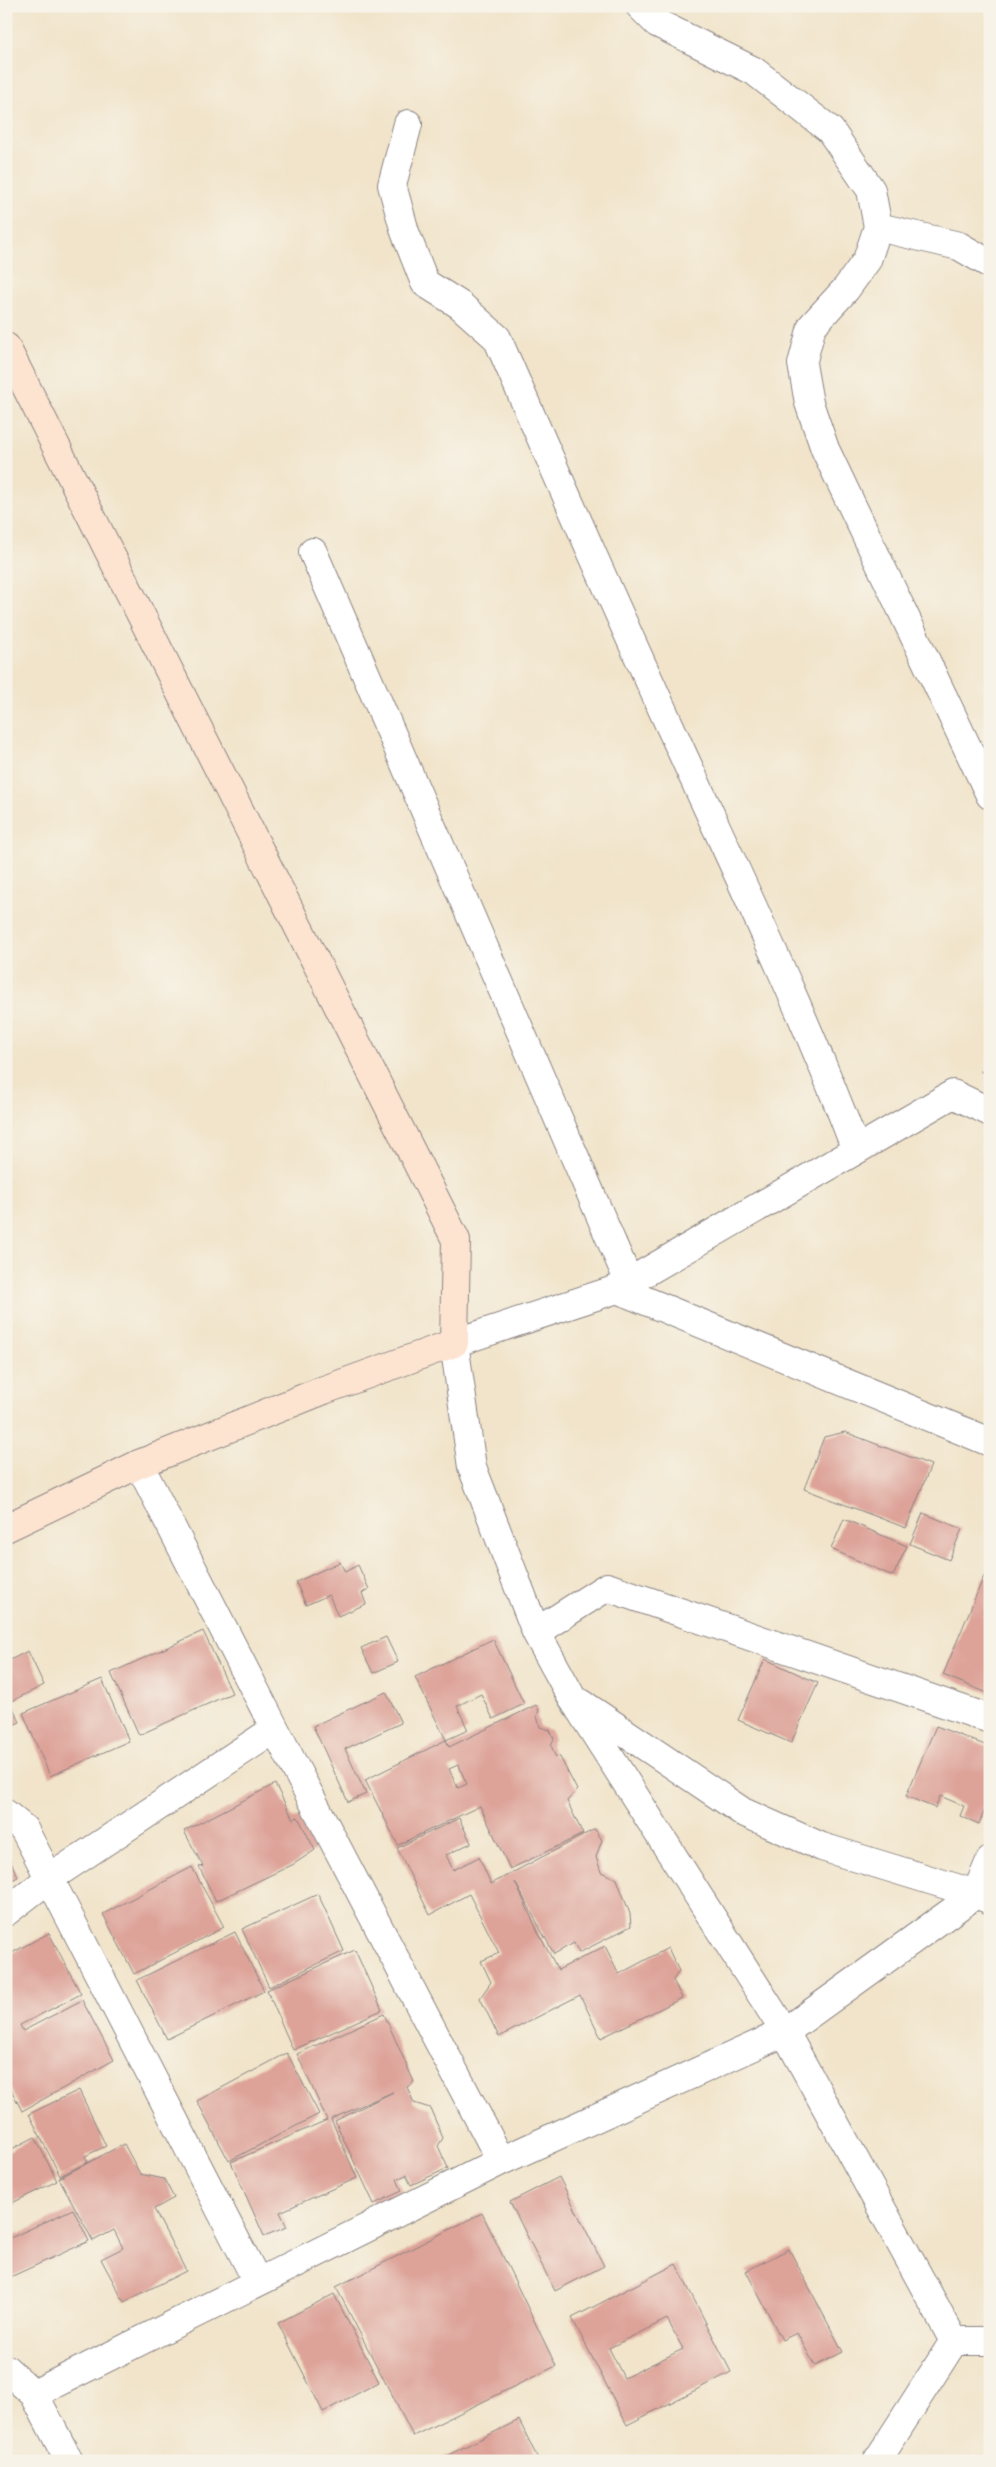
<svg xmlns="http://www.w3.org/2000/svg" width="996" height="2467" font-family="'Libre Bodoni',serif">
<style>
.building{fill:#dda298;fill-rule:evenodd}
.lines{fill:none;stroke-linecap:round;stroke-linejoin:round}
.minor-casing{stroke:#8a8382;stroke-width:30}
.secondary-casing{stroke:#8a8382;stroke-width:30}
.path{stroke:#8a8382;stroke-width:3;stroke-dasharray:1 4;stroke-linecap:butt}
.minor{stroke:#fff;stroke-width:28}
.secondary{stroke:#fde4d1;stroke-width:28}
</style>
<rect width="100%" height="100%" fill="#f7f3e8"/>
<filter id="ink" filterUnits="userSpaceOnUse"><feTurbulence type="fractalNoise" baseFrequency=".02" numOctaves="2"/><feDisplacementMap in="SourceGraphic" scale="10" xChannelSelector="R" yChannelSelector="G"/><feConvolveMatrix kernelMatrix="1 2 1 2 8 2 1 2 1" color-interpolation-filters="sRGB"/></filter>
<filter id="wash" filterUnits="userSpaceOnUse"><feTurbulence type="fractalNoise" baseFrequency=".0096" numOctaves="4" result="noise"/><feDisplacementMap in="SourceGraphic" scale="20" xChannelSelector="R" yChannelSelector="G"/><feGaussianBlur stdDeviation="1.12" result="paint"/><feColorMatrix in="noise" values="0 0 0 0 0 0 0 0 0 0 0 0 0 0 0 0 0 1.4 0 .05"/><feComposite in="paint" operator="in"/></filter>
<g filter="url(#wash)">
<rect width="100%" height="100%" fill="#f1e4ca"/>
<g id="blocks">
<path class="building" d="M845,1432L931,1465L906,1528L804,1489L824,1437Z
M923,1513L962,1529L949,1560L910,1544Z
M844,1519L907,1546L893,1576L831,1549Z
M340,1562L345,1572L358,1565L369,1589L362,1593L366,1604L338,1616L329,1595L306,1605L296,1582Z
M984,1576L990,1578V1694L943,1675Z
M203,1631L232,1693L139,1735L111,1673Z
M386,1637L398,1662L373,1673L361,1648Z
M493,1639L524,1704L493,1719L481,1694L457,1706L468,1730L446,1740L415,1677Z
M28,1651L44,1685L10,1702L20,1722L6,1728V1662Z
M765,1659L818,1683L791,1743L738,1720Z
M102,1679L129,1741L50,1776L23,1713Z
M386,1692L401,1723L345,1749L366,1794L348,1802L313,1726Z
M536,1705L539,1710L537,1716L540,1727L550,1730L554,1739L551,1745L555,1756L560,1757L577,1790L567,1801L583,1834L510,1869L480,1806L398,1845L365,1780L446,1740L449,1747ZM458,1765L467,1784L458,1788L449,1769Z
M936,1726L990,1747V1798L979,1824L960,1816L964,1806L940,1796L935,1808L906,1796Z
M275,1784L293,1819L298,1817L315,1850L294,1864L216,1901L199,1867L203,1866L184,1831Z
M459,1818L471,1843L446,1855L453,1870L479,1857L491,1884L595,1829L602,1840L596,1857L601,1872L617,1879L630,1914L631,1926L579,1953L574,1943L554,1954L515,1882L539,1934L558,1970L605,1946L619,1974L668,1948L679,1971L673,1980L682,1998L601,2038L580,1995L499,2037L480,1998L491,1982L481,1961L499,1953L469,1894L430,1915L397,1848Z
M6,1852L18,1877L6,1883Z
M192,1867L224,1927L134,1974L103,1914Z
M318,1894L344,1951L269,1987L242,1929Z
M235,1932L264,1991L167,2039L137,1980Z
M49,1933L81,1994L20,2025L23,2031L82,2000L114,2060L22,2111L6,2080V1956Z
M355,1950L382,2010L293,2050L267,1990Z
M384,2014L414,2082L407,2087L414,2103L430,2108L443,2138L438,2146L448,2168L411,2185L406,2175L397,2179L402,2191L374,2204L335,2121L393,2092L331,2119L357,2178L280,2212L287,2227L264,2236L231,2162L327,2120L297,2054Z
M287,2053L319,2114L229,2161L197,2101Z
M79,2090L106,2146L85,2156L88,2162L60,2176L29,2114Z
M35,2137L57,2181L6,2206V2152Z
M124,2144L140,2174L164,2179L174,2198L154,2209L186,2271L124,2302L101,2259L123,2248L114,2230L93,2241L59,2178Z
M559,2177L604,2266L555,2291L510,2202Z
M73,2209L89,2241L6,2279V2240Z
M482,2213L556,2366L413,2436L336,2287Z
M789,2249L843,2352L815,2366L797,2333L782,2340L746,2271Z
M676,2264L731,2372L627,2425L572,2318ZM667,2319L683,2349L624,2378L609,2348Z
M334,2294L379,2382L323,2412L278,2323Z
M519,2420L539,2461H436Z"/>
</g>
</g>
<g filter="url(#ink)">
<use href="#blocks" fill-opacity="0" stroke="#8a8382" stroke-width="1"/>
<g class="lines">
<g class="minor-casing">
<path id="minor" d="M640,6L657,23L754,71L830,130L871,190L878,227L867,260L846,289L812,326L802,364L809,403L825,449L990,795
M408,124L392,185L405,232L425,283L460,305L497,338C557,475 617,611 679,746C740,880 804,1012 856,1150
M878,227L959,246L990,264
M313,552L629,1282
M617,1289L990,1442
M139,1464L275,1729L501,2161
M536,1632L607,1587L990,1719
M581,1703L743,1812L822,1847L976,1894L990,1861
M6,1814L24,1829L257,2281
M6,1912L50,1878L275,1729
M954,2341H990
M6,2369L34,2394L501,2161L785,2032L976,1894L990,1900
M34,2394L69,2461
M877,2461L954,2341L785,2032L571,1696L536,1632L472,1467L454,1343L617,1289L953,1094L990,1112"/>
</g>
<g class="secondary-casing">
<path id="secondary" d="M6,347L456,1240L454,1343L324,1390L139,1464L6,1528"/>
</g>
<path class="path" d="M981,1072L990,1064"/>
<use href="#minor" class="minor"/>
<use href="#secondary" class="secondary"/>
</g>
</g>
<rect width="996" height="2467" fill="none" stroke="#f7f3e8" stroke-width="25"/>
</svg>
